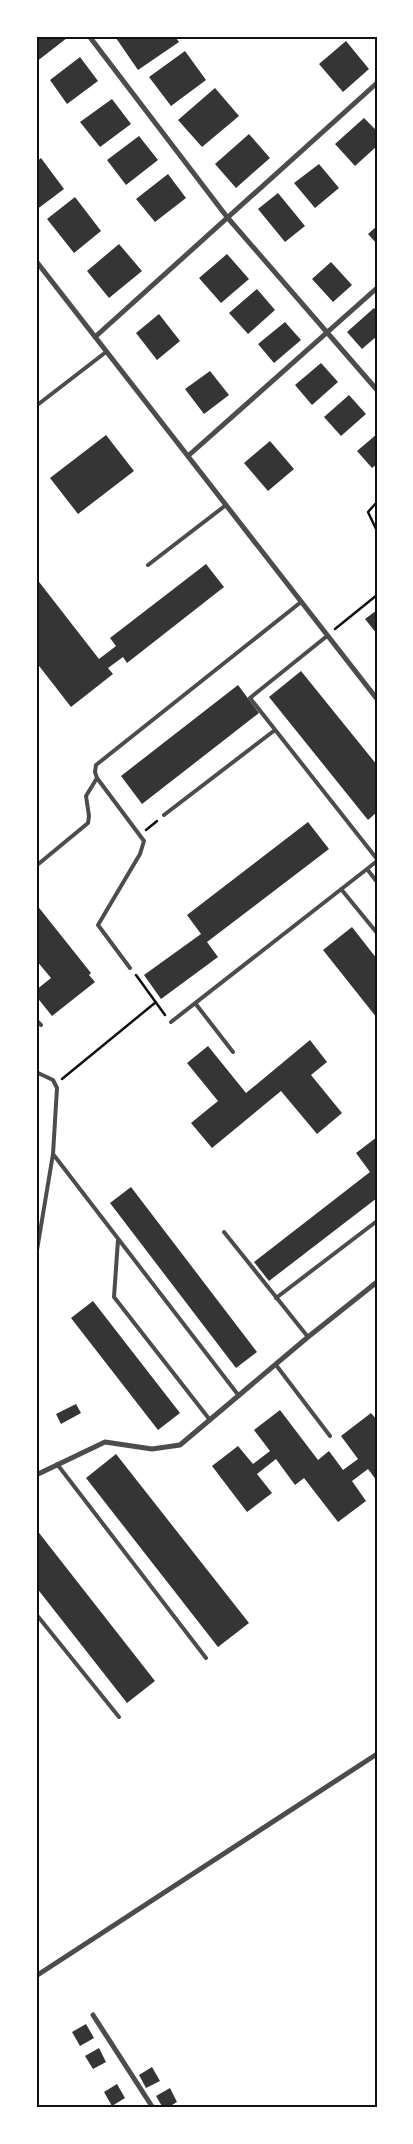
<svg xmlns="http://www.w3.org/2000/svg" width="413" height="2144" font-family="'Exo 2',sans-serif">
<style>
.building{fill:#353535}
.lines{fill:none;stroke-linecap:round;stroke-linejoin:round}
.path{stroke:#111;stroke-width:2.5}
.service{stroke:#4c4c4c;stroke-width:4}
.minor{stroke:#4c4c4c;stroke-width:5}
.neatline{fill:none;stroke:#111;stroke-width:2}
</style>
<rect width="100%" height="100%" fill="#fff"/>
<path class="building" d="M36,36H65L67,38L36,62Z
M118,36H175L179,42L138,70L116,38Z
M346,41L369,69L343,92L319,64Z
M185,51L206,80L171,106L149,77Z
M80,57L98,81L67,104L50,80Z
M215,88L239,116L202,147L178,120Z
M112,99L131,124L100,147L80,122Z
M364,118L377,131V146L355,166L335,144Z
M249,134L270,158L236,188L215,164Z
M139,136L158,160L126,185L107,160Z
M41,158L64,189L36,210V162Z
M319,164L339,188L315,208L294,183Z
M168,174L186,198L155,222L136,199Z
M278,193L305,226L285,242L258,209Z
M75,197L101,231L74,253L47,219Z
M377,226V244L368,234Z
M119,244L142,271L109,298L87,271Z
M227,254L249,279L221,303L199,278Z
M331,262L352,285L333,302L312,279Z
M257,289L275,310L248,334L229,313Z
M374,308L377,311V336L362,349L347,332Z
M159,314L180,341L157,360L136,333Z
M285,322L301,340L274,363L258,344Z
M321,363L338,382L312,405L295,385Z
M210,371L229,395L204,414L185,389Z
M349,395L366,414L341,436L324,417Z
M377,434V464L372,468L357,451Z
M106,435L134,471L78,514L50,478Z
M270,441L294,469L268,491L244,463Z
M206,564L224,587L127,663L123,657L108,668L113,674L71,707L36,662V578L99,659L116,646L110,638Z
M377,610V634L365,619Z
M301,671L377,765V812L368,820L269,697Z
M238,685L259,713L142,804L121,776Z
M308,822L329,849L207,942L218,957L161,999L144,975L201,934L187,915Z
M36,904L91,973L89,975L95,982L52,1016L36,996V990L51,978L36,960Z
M352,927L377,959V1018L323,950Z
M310,1040L327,1062L311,1075L342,1113L317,1134L281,1091L212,1148L191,1123L218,1101L187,1063L208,1046L246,1093Z
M377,1137L375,1179L377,1198L269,1281L254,1262L370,1172L356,1153Z
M131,1187L257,1352L236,1368L110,1203Z
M93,1301L180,1413L158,1430L71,1318Z
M76,1404L81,1413L61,1424L56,1414Z
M280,1410L318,1460L329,1451L343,1470L358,1459L341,1436L371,1413L377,1420V1481L368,1469L352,1481L366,1501L338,1522L304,1478L295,1485L276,1459L257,1474L272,1493L247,1512L212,1466L238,1446L253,1464L270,1451L254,1430Z
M116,1454L249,1623L218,1647L86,1478Z
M36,1529L155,1681L127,1703L36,1587Z
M86,2024L94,2038L80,2046L72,2032Z
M99,2048L106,2062L93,2069L85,2056Z
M152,2067L160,2081L146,2088L139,2075Z
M117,2084L125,2098L112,2106L104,2092Z
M170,2088L177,2102L167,2108H163L156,2096Z"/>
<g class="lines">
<path class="path" d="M377,502L368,512L377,531
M335,629L377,595
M146,830L157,821
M136,975L165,1015
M62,1079L156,1002"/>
<path class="service" d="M36,406L106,352
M148,565L226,505
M327,636L250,698L377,859
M164,815L275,730
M377,861L367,869L377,882
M36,866L88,823L89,816L86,796L97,778
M341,889L377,933
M130,968L98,925L140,854L144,841L97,778L95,772L96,765L301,602
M195,1003L233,1052
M36,1020L41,1025
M171,1022L367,869
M36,1072L53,1080L57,1088L53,1154L36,1256
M53,1154L239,1396
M224,1232L308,1337
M118,1240L114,1297L210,1420
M276,1298L377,1221
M276,1365L330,1436
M57,1464L206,1658
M36,1614L119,1717"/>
<path class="minor" d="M89,36L227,217L377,390
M36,261L377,699
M95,337L377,83
M188,456L377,288
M36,1475L105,1442L152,1449L180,1445L308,1337L377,1282
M36,1976L377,1754
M93,2015L153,2108"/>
</g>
<rect width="413" height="2144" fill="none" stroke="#ffffff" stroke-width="75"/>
<rect x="38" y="38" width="338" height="2068" class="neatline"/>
</svg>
